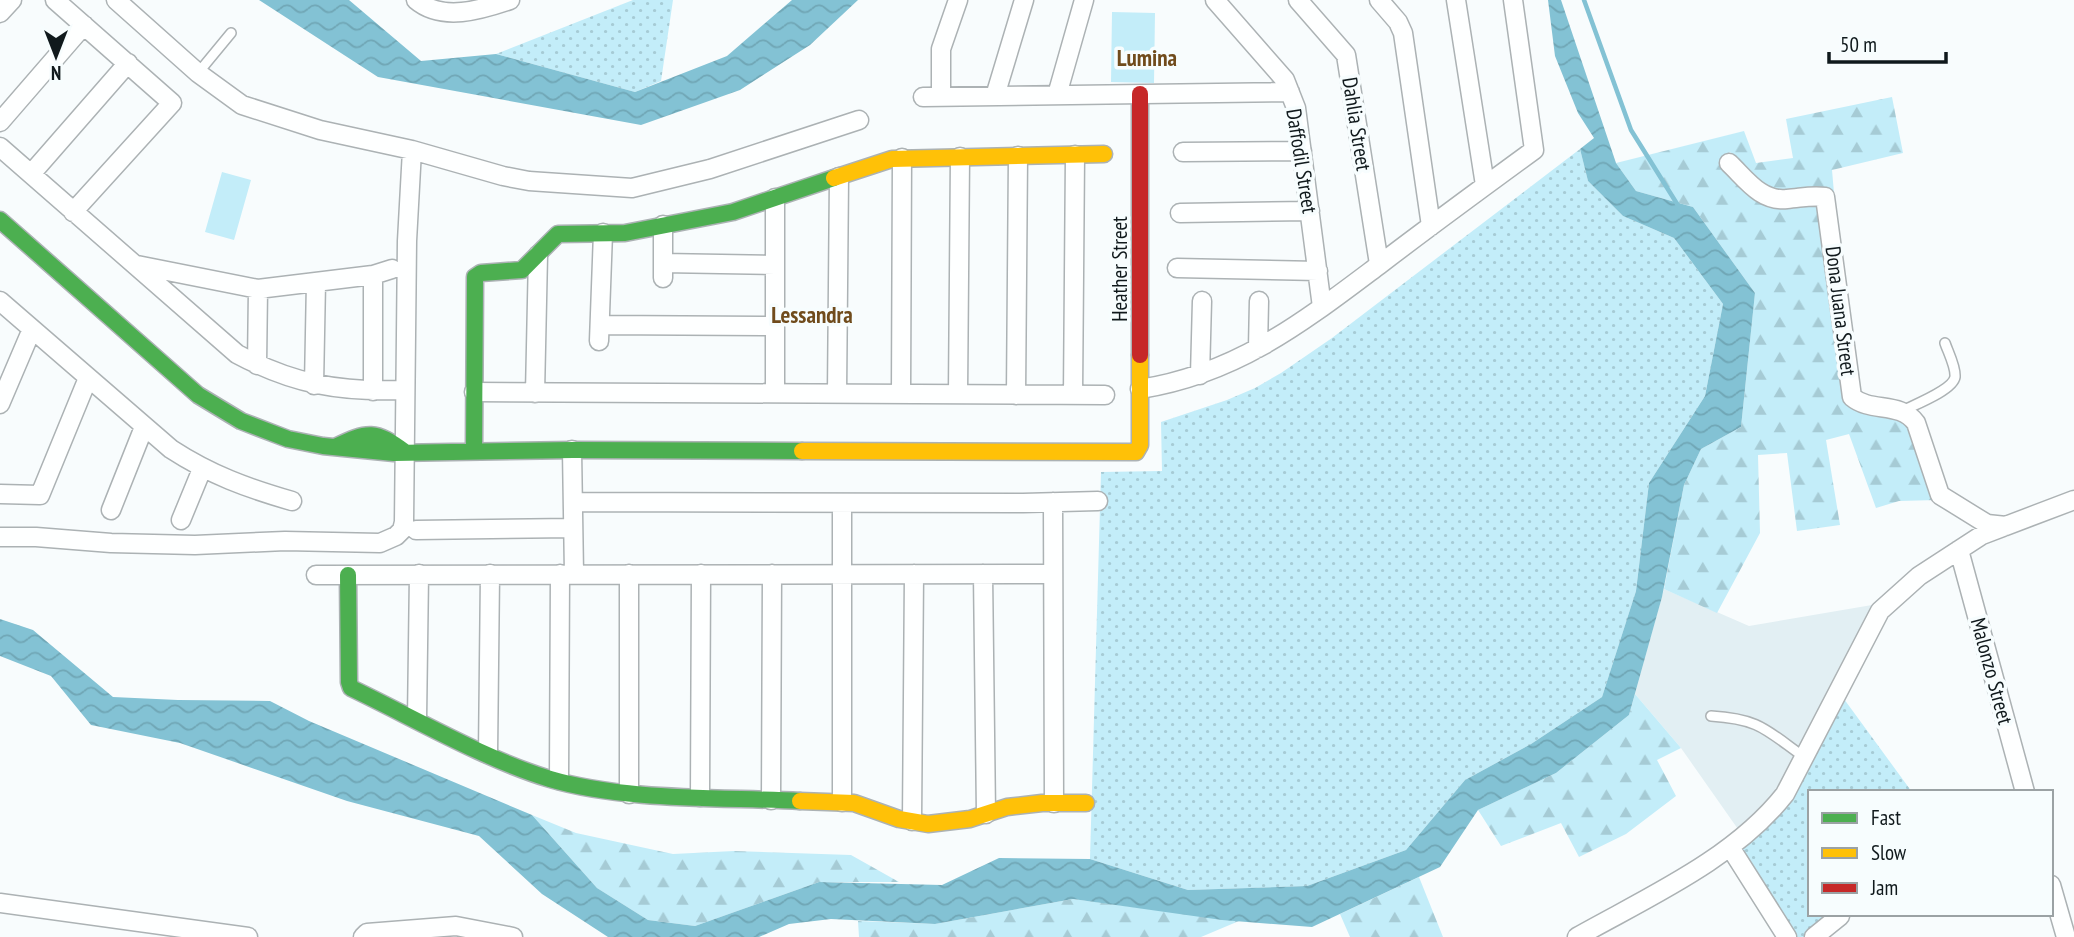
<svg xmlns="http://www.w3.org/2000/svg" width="2074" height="937" font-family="'PT Sans Narrow',sans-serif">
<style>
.built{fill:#e2eff3}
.grass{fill:url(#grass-dots)}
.forest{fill:url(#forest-firs)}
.park{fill:#c3edf9}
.water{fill:url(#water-waves)}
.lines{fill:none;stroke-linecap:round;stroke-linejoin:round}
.stream{stroke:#83c2d4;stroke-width:4.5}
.lane-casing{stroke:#acb2b4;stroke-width:12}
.street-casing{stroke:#acb2b4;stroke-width:21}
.fast-casing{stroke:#acb2b4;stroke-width:19}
.slow-casing{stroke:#acb2b4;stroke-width:19}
.jam-casing{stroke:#acb2b4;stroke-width:19}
.lane{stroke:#feffff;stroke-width:9}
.street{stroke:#feffff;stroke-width:18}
.fast{stroke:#4caf50;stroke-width:16}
.slow{stroke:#ffc107;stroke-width:16}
.jam{stroke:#c62828;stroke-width:16}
.labels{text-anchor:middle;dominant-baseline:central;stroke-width:7;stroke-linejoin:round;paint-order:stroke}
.street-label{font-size:21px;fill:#10191c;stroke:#f7fdfe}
.neighbourhood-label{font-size:23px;font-weight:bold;fill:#704b1c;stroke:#f7fdfe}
</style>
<defs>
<pattern id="grass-dots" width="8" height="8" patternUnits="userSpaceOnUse" patternTransform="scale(1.75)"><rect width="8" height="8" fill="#c3edf9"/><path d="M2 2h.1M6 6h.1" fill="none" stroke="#a6cbd5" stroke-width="1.8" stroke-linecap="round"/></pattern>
<pattern id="forest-firs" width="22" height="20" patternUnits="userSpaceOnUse" patternTransform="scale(1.75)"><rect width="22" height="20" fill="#c3edf9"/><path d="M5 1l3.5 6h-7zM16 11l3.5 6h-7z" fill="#a6cbd5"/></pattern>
<pattern id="water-waves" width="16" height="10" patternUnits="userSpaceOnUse" patternTransform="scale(1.75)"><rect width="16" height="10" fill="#83c2d4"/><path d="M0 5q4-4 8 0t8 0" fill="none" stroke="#70a6b5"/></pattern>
</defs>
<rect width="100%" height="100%" fill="#f8fcfd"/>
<path class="built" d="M1664,589L1749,626L1872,605L1849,660L1781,790L1740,832L1681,748L1635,694Z"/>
<path class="grass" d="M633,0H673L661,81L635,92L496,54Z
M1580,149L1588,181L1623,216L1674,238L1723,304L1705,396L1649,483L1636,591L1602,697L1531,744L1465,780L1406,850L1307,886L1188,890L1090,859L1101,472L1162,471L1161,422L1227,400L1255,388L1281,373L1332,338Z
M1844,699L1912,792H1810V914H1835L1806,937H1793L1741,848Z"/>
<path class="forest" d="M1892,97L1903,153L1832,170L1834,193L1809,188L1774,193L1761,186L1730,152L1721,160L1754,197L1820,204L1845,401L1908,421L1937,500L1899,501L1876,508L1849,434L1826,440L1840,525L1797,531L1787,453L1758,455L1760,533L1717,613L1664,589L1684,485L1701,449L1741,427L1755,293L1693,207L1636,191L1616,163L1744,131L1756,163L1793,158L1786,119Z
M1635,694L1681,748L1657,760L1676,796L1626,834L1579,857L1561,823L1501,846L1478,810L1556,773L1629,715Z
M532,815L576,833L673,854L734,851L851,855L899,882H819L695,926L648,920L597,888Z
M1419,877L1443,937H1350L1340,914Z
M1073,899L1239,921L1201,937H859L858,921L935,924Z"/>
<path class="park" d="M1112,12L1155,13L1154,83L1111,82Z
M222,172L251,180L234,240L205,232Z"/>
<path class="water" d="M259,0H349L421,61L496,54L635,92L727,56L792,0H858L810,45L740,90L641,125L378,77Z
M1548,0H1561L1616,163L1636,191L1693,207L1755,293L1741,427L1701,449L1684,485L1662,597L1629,715L1556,773L1478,810L1440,867L1312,927L1222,920L1073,899L935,924L831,919L789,924L759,937H608L542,894L479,836L347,801L180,743L91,725L51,676L0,656V619L33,630L113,697L178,700L270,701L309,721L532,815L597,888L648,920L695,926L819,882L942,885L999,858L1090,859L1188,890L1307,886L1406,850L1465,780L1531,744L1602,697L1636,591L1649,483L1705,396L1723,304L1674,238L1623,216L1588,181L1580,149L1594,138L1578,113L1555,56Z"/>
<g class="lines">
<path class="stream" d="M1584,0L1631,130L1679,207"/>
<g class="lane-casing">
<path id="lane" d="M198,73L231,33
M1902,411C1914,405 1953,390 1955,377C1956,367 1948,352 1945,343
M1711,716C1760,719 1766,730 1804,757"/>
</g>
<g class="street-casing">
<path id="street" d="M55,0L172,103L73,212
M116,0L198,73L242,105L320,130L412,150L503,176L529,181L632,188L710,169L859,120
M416,0C442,22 481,10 510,0
M1215,0L1285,80L1296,108L1322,307
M1298,0L1346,55L1379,264
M1379,0L1398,22L1403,33L1431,226
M1456,0L1485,185
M0,13L12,0
M1057,95L1084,0
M995,96L1024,0
M923,97L1290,92
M941,97V49L958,0
M0,122L84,25
M0,147L237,354C293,384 339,392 401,390
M1183,152L1302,151
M1729,163C1746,179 1761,202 1787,199C1801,198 1811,195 1825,197L1852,397C1871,413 1900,401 1916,423L1940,495L1987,524L2006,526
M31,174L128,63
M775,198V393
M1180,213L1310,211
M663,263L775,265
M137,265L258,289L373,275L392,269
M1177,268L1318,271
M663,278V225
M0,301L171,449C211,475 247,488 292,501
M600,325L775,326
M599,341L603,233
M1258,348L1259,301
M257,365L258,289
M1200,375L1202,301
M314,385L316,282
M1140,389C1237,374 1303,322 1379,265C1430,226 1482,188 1534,150L1513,0
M373,391V275
M474,392L1105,395
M535,393L538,255
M837,394L839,177
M901,394L902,158
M958,394L960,157
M1016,395L1018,156
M1073,395L1075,155
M0,404L32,329
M572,450L574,574
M0,494L40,495L88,378
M573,502L1023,503L1098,501
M1053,502L1054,803
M842,503V802
M111,510L144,427
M181,520L202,469
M416,530L573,528
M0,537H36L111,543L195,545L285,541L380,543L396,536L402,530L404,522L407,241L412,150
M1959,550L2025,792
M629,574V794
M983,574L986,814
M316,575L1053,574
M417,719L419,574
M488,754L490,574
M559,780L560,574
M700,797L701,574
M771,800L772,574
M912,821L914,574
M1730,847L1787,937
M2051,885L2066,937
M0,903L248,937
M363,937L367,933L456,926L513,937
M1577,937C1648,897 1734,859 1785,794L1880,611L1919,576L1982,535L2074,500
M1814,937L1840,916"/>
</g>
<g class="fast-casing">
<path id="fast" d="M0,220L198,395L241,421L288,439L323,446L394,453L573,450L802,451
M335,447C368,431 375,430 405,452
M474,451L475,277L481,273L522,270L558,234L625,233L733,212L834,178
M348,575L349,682L351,688C414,718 484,759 550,779C624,801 722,797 800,801"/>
</g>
<g class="slow-casing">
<path id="slow" d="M834,178L892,159L1104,154
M802,451L1136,452L1140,445V355
M800,801L854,803L899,819L928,824L970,819L1007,807L1042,803H1086"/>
</g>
<g class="jam-casing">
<path id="jam" d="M1140,94V355"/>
</g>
<use href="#lane" class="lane"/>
<use href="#street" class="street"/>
<use href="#fast" class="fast"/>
<use href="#slow" class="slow"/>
<use href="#jam" class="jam"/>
</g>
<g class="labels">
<g class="street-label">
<text transform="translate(1357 124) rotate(81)">Dahlia Street</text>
<text transform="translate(1302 161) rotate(81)">Daffodil Street</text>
<text transform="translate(1119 269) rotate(-90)">Heather Street</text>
<text transform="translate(1841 311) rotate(83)">Dona Juana Street</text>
<text transform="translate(1992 671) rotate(75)">Malonzo Street</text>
</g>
<g class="neighbourhood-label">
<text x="1147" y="57">Lumina</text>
<text x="812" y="314">Lessandra</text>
</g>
</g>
<rect x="1808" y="790" width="245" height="126" fill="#f7fdfe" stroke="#9ba2a4" stroke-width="2"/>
<rect x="1822" y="813" width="35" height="10" fill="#4caf50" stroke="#9ba2a4" stroke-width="2"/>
<text x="1871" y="825" font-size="21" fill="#10191c">Fast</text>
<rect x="1822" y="848" width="35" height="10" fill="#ffc107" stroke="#9ba2a4" stroke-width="2"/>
<text x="1871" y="860" font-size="21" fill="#10191c">Slow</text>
<rect x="1822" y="883" width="35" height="10" fill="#c62828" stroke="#9ba2a4" stroke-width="2"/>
<text x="1871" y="895" font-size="21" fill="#10191c">Jam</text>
<g transform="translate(56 56) rotate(180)" stroke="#f7fdfe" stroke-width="5" paint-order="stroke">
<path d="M0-5L12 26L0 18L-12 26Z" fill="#10191c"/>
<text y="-10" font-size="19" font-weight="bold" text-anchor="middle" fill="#10191c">N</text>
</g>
<path d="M1829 52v10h117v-10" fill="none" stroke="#10191c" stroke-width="3.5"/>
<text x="1840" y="52" font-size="21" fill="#10191c" stroke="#f7fdfe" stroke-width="5" paint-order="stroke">50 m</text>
</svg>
